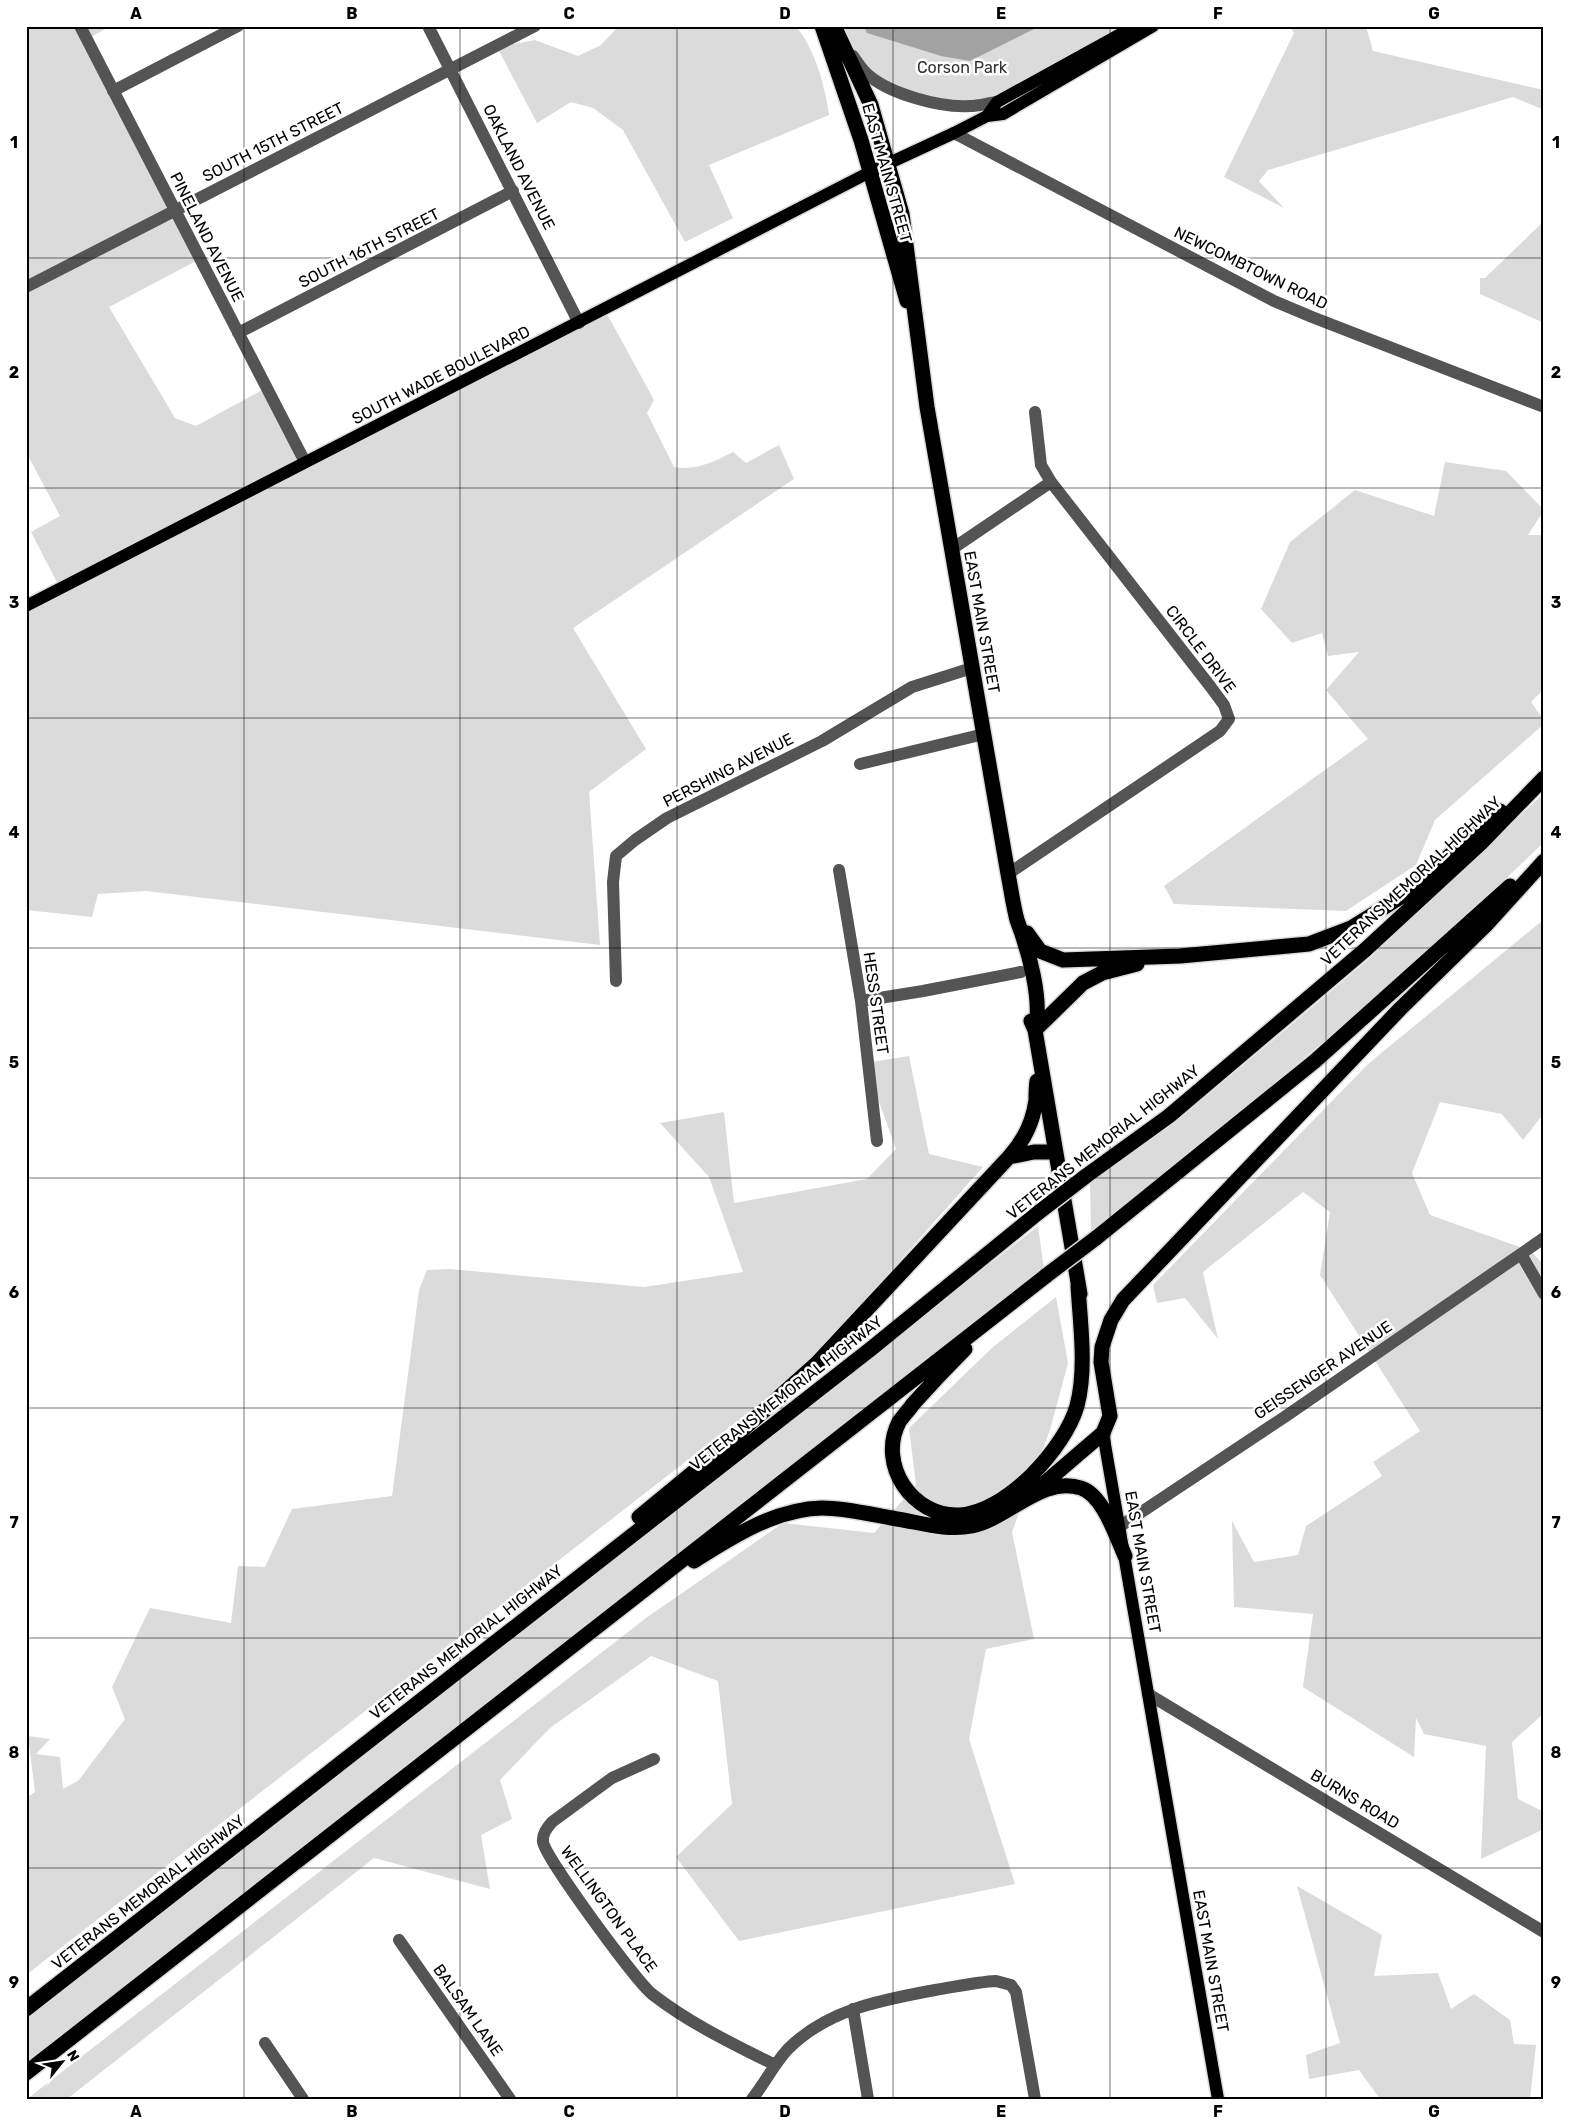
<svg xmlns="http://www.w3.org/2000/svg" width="1570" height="2125" font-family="Rubik,sans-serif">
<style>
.green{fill:#dbdbdb}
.water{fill:#a2a2a2}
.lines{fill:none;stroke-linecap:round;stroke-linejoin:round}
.major-casing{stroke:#dbdbdb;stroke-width:15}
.highway-casing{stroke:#dbdbdb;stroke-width:18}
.minor{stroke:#545454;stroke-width:12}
.major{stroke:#000;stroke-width:12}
.highway{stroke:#000;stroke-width:15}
.highway-bridge-casing{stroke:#dbdbdb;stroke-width:18;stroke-linecap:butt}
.highway-bridge{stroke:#000;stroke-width:15}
.grid{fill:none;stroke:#000;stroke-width:1;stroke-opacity:0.55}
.labels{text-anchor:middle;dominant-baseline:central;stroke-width:5;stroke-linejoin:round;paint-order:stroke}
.park-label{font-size:16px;fill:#323232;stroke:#fff}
.street-label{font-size:16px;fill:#000;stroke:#fff}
.neatline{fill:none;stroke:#000;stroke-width:2}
.grid-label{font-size:16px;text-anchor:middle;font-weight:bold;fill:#000}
</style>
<rect width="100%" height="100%" fill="#fff"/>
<path class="green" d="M26,26H110L86,40L200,259L109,307L175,418L196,426L266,388L308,465L607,314L654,400L647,413L674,467C695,471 714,462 733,452L746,463L779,445L794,479L573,628L646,749L589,792L600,945L146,891L98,894L92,917L26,910V609L61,590L31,532L60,516L26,452Z
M619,26H796C815,50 825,85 829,115L709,165L733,218L685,242L623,130L593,108L571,102L537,123L497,47L535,40L578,56L601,45Z
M834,26H1135L997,102L971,106L879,83Z
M1289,26H1366L1373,51L1544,90V110L1513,97L1268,170L1259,181L1284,208L1224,177L1294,33Z
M1544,221V323L1480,294V278H1485Z
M1445,462L1506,471L1544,510L1528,535H1544V689L1531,702L1544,720V724L1435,820L1416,865L1346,911L1174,904L1164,886L1368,739L1326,690L1359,652L1328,656L1322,633L1292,643L1261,609L1290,542L1355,490L1434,516Z
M1544,793V842C1401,981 1247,1108 1091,1231L1090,1183L1174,1123L1284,1031L1371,957Z
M1543,920L1544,1113L1523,1140L1502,1114L1440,1102L1412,1173L1430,1215L1531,1251L1544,1265V1713L1512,1742L1518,1799L1544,1812V1829L1481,1859L1486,1746L1424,1734L1416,1718L1414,1757L1303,1687L1313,1614L1234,1607L1232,1521L1254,1562L1298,1555L1306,1526L1382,1476L1373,1462L1420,1431L1320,1275L1330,1212L1303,1192L1203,1272L1218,1339L1185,1298L1157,1303L1153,1285L1368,1064Z
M909,1056L929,1154L983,1167L802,1371L26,1975V1798L35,1792L28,1736L50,1739L36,1754L60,1757L63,1789L78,1781L125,1719L112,1687L150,1608L231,1623L238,1566L265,1567L292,1509L392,1496L419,1290L427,1270L450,1269L644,1287L743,1272L709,1177L660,1123L724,1112L734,1203L867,1179L896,1149L865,1063Z
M1038,1226L1044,1270L26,2065V2017Z
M1056,1297L1068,1363L1050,1430L1012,1532L1034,1639L986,1649L969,1739L1015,1884L739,1941L676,1857L732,1804L718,1681L651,1656L550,1728L500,1780L512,1819L481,1835L490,1889L374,1858L67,2099H27L646,1618L783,1523L874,1533L916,1485L909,1428L993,1347Z
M1297,1886L1382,1935L1374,1976L1438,1973L1451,2009L1474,1994L1510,2020L1514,2044L1536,2045L1530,2099H1380L1359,2070L1309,2079L1306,2055L1340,2043Z"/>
<path class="water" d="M864,26H1040L970,61L941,56L867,33Z"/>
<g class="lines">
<g class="major-casing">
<path id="major" d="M987,116L997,102L1135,26
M26,606L870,172L954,133L987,116L1003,114L1153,26
M1103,1433L1218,2099"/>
</g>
<g class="highway-casing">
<path id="highway" d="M822,26L861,140L907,301
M834,26L871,105L902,214L927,407L1008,874C1011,889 1013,905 1017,920C1028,949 1043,1000 1035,1030
M1027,933L1040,951L1063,960L1180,956L1309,944L1351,928L1412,890L1470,837L1500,811
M1031,1021L1035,1030L1080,1294
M1035,1030L1083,983L1102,973L1137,964
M1009,1157C1023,1142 1033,1122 1036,1100C1036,1094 1036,1087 1037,1081
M1086,1176L1169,1116L1365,950L1481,843L1544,778
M1096,1238L1315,1061L1510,886
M965,1349C947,1367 930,1385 913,1404C909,1410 903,1416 899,1422C877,1465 913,1517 959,1515C1006,1513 1065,1448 1077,1406C1087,1368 1080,1323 1078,1285
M1026,1499L1103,1433L1110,1416L1101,1362L1102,1347L1111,1320L1123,1300L1400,1009L1486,925L1544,861
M639,1517L719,1451L817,1363L1009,1157L1034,1152H1055
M694,1561C732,1537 775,1509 822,1508C847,1508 873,1515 897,1519C922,1523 947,1531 972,1526C1007,1519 1043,1475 1081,1488C1103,1495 1116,1536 1125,1556
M26,2009L872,1348L1039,1212
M26,2073L1047,1275"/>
</g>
<path class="minor" d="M80,26L305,462
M428,26L579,323
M853,56C857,62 862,69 867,74C889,94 941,108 970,106C979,106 988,103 997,102
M113,91L238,26
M954,133L1274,301L1312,317L1544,407
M26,287L535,26
M238,333L513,191
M952,549L1051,482
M860,764L984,734
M839,870L861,1001L877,1141
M1008,874L1220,731L1229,719L1224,705L1210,686L1051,482L1041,465L1035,412
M616,981L613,882L616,856L635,840L667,818L822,741L912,687L972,668
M861,1001L923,991L1021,972
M1521,1254L1544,1294
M1119,1527L1286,1416L1544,1238
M1148,1694L1544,1932
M654,1759L612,1778L552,1822C547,1828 542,1834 543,1842C546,1859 636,1981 652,1994C689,2023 733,2044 775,2065
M399,1940L510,2099
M853,2009L868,2099
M265,2043L303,2099
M752,2099C765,2083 774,2064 788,2049C828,2009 882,2000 935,1990C955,1987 976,1982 996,1981L1011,1985L1016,1992L1035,2099"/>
<use href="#major" class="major"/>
<use href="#highway" class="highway"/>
<g class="highway-bridge-casing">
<path id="highway-bridge" d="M1039,1212L1086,1176
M1047,1275L1096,1238"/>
</g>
<use href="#highway-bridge" class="highway-bridge"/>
</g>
<path class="grid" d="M244,26V2099M460,26V2099M677,26V2099M893,26V2099M1110,26V2099M1326,26V2099M26,258H1544M26,488H1544M26,718H1544M26,948H1544M26,1178H1544M26,1408H1544M26,1638H1544M26,1868H1544"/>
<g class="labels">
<g class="park-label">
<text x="962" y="67">Corson Park</text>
</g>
<g class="street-label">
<text transform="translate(273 142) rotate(-27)">SOUTH 15TH STREET</text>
<text transform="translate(519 167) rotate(63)">OAKLAND AVENUE</text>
<text transform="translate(887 173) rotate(74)">EAST MAIN STREET</text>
<text transform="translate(207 237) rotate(63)">PINELAND AVENUE</text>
<text transform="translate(369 248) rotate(-27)">SOUTH 16TH STREET</text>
<text transform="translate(1251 268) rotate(26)">NEWCOMBTOWN ROAD</text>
<text transform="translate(441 375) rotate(-27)">SOUTH WADE BOULEVARD</text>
<text transform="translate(982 622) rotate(80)">EAST MAIN STREET</text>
<text transform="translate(1201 649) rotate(53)">CIRCLE DRIVE</text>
<text transform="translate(728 770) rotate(-27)">PERSHING AVENUE</text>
<text transform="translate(1411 881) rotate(-43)">VETERANS MEMORIAL HIGHWAY</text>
<text transform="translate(876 1003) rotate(82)">HESS STREET</text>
<text transform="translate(1103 1142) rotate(-38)">VETERANS MEMORIAL HIGHWAY</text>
<text transform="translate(1323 1370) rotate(-34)">GEISSENGER AVENUE</text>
<text transform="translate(786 1393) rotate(-38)">VETERANS MEMORIAL HIGHWAY</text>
<text transform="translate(1143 1562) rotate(80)">EAST MAIN STREET</text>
<text transform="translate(466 1642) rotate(-38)">VETERANS MEMORIAL HIGHWAY</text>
<text transform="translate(1355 1799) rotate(31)">BURNS ROAD</text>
<text transform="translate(148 1892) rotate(-38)">VETERANS MEMORIAL HIGHWAY</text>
<text transform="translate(609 1909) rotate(54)">WELLINGTON PLACE</text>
<text transform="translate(1211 1961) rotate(80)">EAST MAIN STREET</text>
<text transform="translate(468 2010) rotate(55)">BALSAM LANE</text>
</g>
</g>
<rect width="1570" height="2125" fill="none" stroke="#ffffff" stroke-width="55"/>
<g transform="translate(62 2062) rotate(60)" stroke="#ffffff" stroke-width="4" paint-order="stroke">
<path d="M0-4L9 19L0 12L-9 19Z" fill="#000000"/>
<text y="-8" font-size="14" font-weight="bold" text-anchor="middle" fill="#000000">N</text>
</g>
<rect x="28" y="28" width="1514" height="2070" class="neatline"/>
<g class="grid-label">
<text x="136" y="19">A</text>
<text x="352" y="19">B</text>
<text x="569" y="19">C</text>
<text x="785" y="19">D</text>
<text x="1001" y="19">E</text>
<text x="1218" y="19">F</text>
<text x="1434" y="19">G</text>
<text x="14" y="148">1</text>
<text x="1556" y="148">1</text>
<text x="14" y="378">2</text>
<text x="1556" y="378">2</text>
<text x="14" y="608">3</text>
<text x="1556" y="608">3</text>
<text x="14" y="838">4</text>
<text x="1556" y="838">4</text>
<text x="14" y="1068">5</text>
<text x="1556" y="1068">5</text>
<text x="14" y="1298">6</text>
<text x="1556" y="1298">6</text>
<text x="14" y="1528">7</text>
<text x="1556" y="1528">7</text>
<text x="14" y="1758">8</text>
<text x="1556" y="1758">8</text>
<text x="14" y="1988">9</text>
<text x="1556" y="1988">9</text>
<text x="136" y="2117">A</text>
<text x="352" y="2117">B</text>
<text x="569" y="2117">C</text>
<text x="785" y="2117">D</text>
<text x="1001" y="2117">E</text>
<text x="1218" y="2117">F</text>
<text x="1434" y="2117">G</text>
</g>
</svg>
